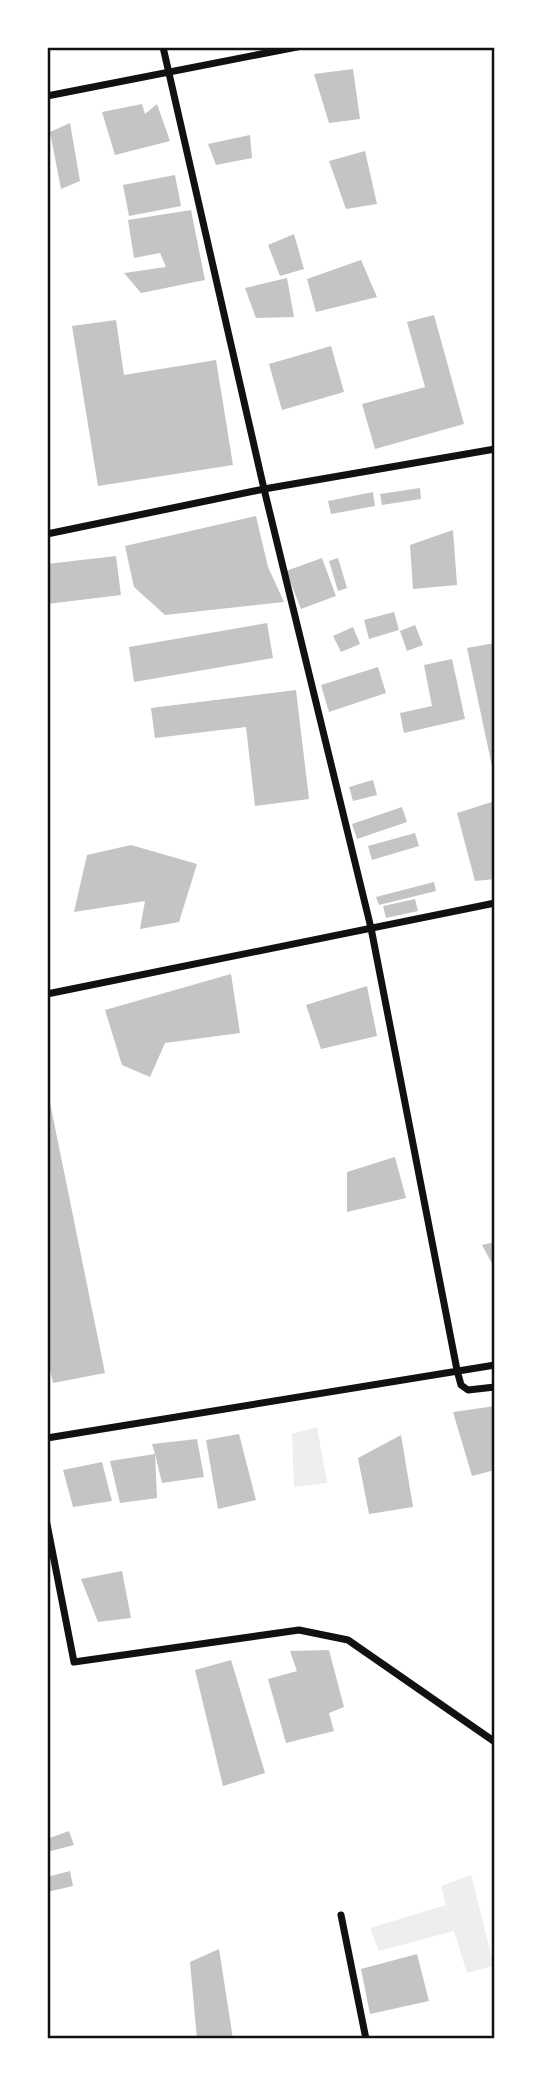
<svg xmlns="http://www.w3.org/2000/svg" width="542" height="2086" font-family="Jost,sans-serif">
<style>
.green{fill:#eee}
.building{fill:#c4c4c4}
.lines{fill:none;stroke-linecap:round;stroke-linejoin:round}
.minor{stroke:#111;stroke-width:7}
.neatline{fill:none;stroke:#111;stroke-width:2.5}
</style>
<rect width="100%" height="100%" fill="#fff"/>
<path class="green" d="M317,1427L327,1483L294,1487L292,1434Z
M471,1875L494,1966L467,1973L454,1931L379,1951L370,1928L446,1905L441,1886Z"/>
<path class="building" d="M353,69L360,119L329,123L314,74Z
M142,104L145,114L157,104L170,141L115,155L102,112Z
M70,123L80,181L61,189L50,132Z
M250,135L252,158L216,165L208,144Z
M365,151L377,204L346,209L329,161Z
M175,175L181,206L129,216L123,185Z
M191,210L205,280L141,293L124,273L166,267L160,253L134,258L128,220Z
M294,234L304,269L280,276L268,245Z
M361,260L377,297L316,312L307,279Z
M287,278L294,317L256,318L245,288Z
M434,315L464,424L375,449L362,404L425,387L407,322Z
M116,320L124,375L216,360L233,465L98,486L72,326Z
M331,346L344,392L282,410L269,364Z
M420,488L421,499L382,505L380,494Z
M373,492L375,506L331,514L328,501Z
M256,516L268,567L284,602L165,615L134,587L125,546Z
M453,530L457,585L413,589L410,545Z
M116,556L121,595L47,604V564Z
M322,558L336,596L301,609L286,571Z
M338,558L347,588L338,591L329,561Z
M394,612L399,630L369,639L364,620Z
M267,623L273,658L134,682L129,647Z
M415,625L423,645L407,651L400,631Z
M353,627L360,644L341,652L333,636Z
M495,643V775L494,776L467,648Z
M452,659L465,719L404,733L400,713L432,706L424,665Z
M378,667L386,693L329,712L321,685Z
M296,690L309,799L255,806L246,727L155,738L151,708Z
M373,780L377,795L353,801L349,787Z
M495,801V879L475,881L457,813Z
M402,807L407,822L357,839L352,824Z
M415,833L419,846L372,860L368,846Z
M131,845L197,864L179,922L140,929L145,901L74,912L87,855Z
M434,882L436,891L379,905L376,897Z
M415,899L418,911L386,918L383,906Z
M231,974L240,1033L165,1043L150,1077L122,1065L105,1010Z
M367,986L377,1036L321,1049L306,1005Z
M47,1088L105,1373L53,1383L47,1357Z
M395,1157L406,1198L347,1212V1172Z
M495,1242V1269L482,1245Z
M495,1406V1470L472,1476L453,1412Z
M239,1434L256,1500L218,1509L206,1440Z
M401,1435L413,1507L369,1514L358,1458Z
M197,1439L204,1477L162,1483L155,1454L157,1498L120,1503L110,1461L155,1454L152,1444Z
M102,1462L112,1501L73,1507L63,1470Z
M122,1571L131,1618L98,1622L81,1579Z
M329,1650L344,1707L329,1713L334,1731L286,1743L268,1679L297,1671L290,1651Z
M231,1660L265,1773L223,1786L195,1670Z
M69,1831L74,1845L47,1852V1839Z
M70,1871L73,1886L47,1892V1877Z
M219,1949L233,2039H197L190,1962Z
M417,1954L429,2001L370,2014L361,1969Z"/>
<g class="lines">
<path class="minor" d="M163,47L264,489L371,928L457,1370L461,1385L468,1390L495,1387
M47,96L297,47
M47,534L264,489L495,449
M47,994L495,903
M47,1438L495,1365
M47,1524L74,1662L299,1630L348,1640L495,1742
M341,1915L366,2039"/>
</g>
<rect width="542" height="2086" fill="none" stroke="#ffffff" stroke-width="98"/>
<rect x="49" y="49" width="444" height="1988" class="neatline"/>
</svg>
